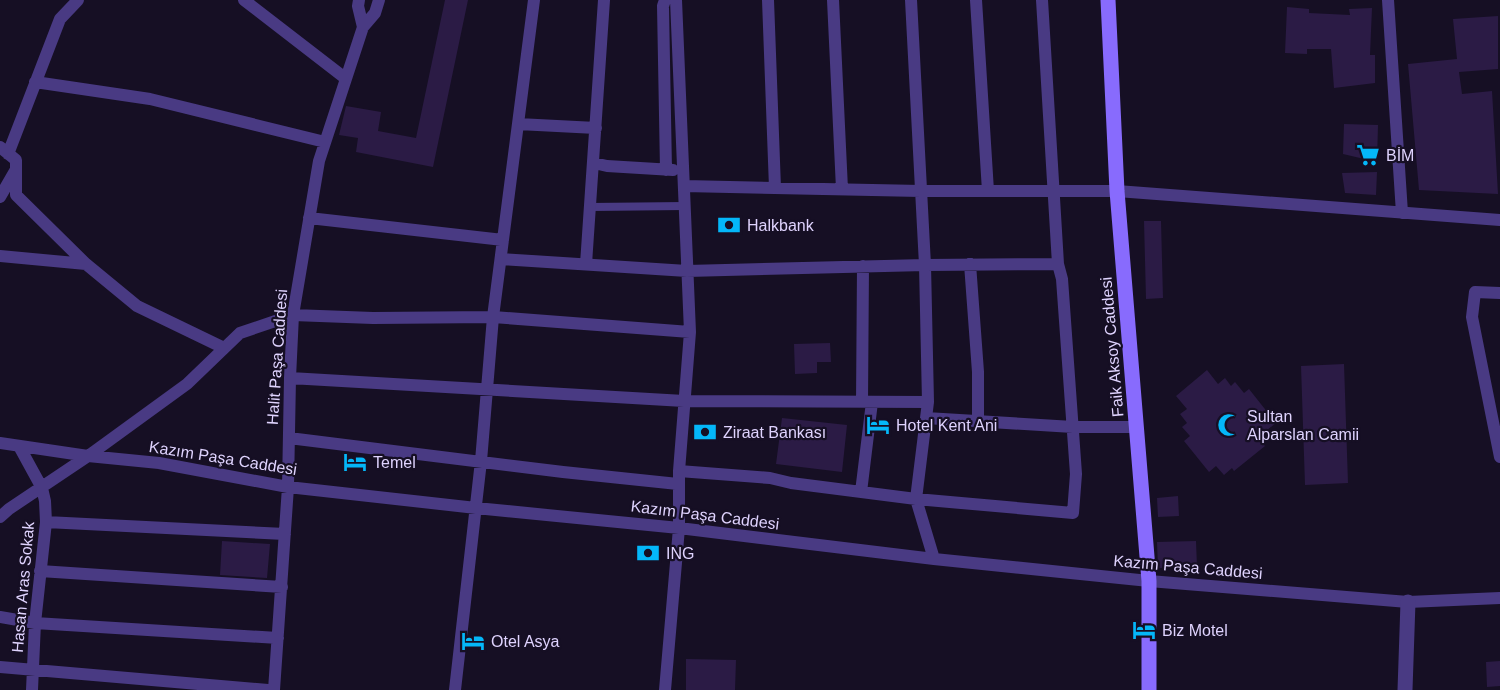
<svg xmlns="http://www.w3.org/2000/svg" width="1500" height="690" font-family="Arial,sans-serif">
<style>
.building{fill:#2b1b45}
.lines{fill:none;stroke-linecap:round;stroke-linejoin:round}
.pedestrian{stroke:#493a83;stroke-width:8}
.minor{stroke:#493a83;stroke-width:12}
.tertiary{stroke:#493a83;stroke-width:15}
.secondary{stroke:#886bfd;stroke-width:15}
.labels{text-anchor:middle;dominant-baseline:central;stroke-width:4.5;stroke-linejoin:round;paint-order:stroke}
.poi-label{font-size:16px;fill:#dfd3fe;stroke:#160f24;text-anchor:start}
.street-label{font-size:16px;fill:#dfd3fe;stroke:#160f24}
</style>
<rect width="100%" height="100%" fill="#160f24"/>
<path class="building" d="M445,0H468L433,167L356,152L358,138L339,135L346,106L381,112L378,131L416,138Z
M1287,7L1309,9V13L1350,15L1349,9L1372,8L1370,55H1375V83L1334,88L1331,49H1307V54L1285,53Z
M1498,16V69L1459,72L1462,94L1492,91L1498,194L1419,190L1408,64L1457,59L1453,19Z
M1344,124L1378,125L1377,162L1343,154Z
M1377,172L1376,195L1345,193L1342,173Z
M1144,221H1161L1163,298L1146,299Z
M830,343L831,362H817V373L795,374L794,344Z
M1344,364L1348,483L1305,485L1301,366Z
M1207,370L1218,384L1225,378L1231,386L1235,382L1244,393L1249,389L1276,423L1267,430L1272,437L1263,444L1265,446L1234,471L1232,468L1224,475L1216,466L1209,472L1184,441L1190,436L1182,427L1187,423L1180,414L1187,409L1176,396Z
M782,418L847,425L842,472L776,464Z
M1178,496L1179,516L1158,517L1157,498Z
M222,541L270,544L267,578L220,575Z
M1196,541L1197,567L1158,568L1157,542Z
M686,659L736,660L735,690H686Z
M1500,661V686L1487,687L1486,662Z"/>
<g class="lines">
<path class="pedestrian" d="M590,207L685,206"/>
<path class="minor" d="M244,0L345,78
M665,0L663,6L666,170
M768,0L775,188
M833,0L842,189
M911,0L925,265L928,402L916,499L934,559
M976,0L988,191
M1388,0L1402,213
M363,27L375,13L379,0
M35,82L150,99L325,142
M518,124L596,128
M0,147L16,160V195L86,264L137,306L224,348
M8,154L60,19L78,0
M594,163L607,166L673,170
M684,186L921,191H1117L1500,220
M0,197L15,171
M309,218L503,240
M0,256L86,264
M501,259L687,271L925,265L1058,264L1042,0
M586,264L604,0
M970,264L978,372V421
M1500,293L1475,292L1472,317L1500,457
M290,378L684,401L928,402
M862,402L863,266
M926,418L1073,427H1136
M289,438L563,472L678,484
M0,443L88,456L159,463L288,487L476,508L679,528L934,559L1149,581L1408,602L1500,598
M19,446L42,488L45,501L46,522L35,623L32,690
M679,471L770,478L791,483L916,499L1073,513L1076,474L1062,279L1058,264
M861,492L872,402
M0,517L9,509L88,456L187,384L240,333L293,315L373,318L493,317L690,332
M46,522L285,534
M40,571L282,587
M0,617L35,623L278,638
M0,667L268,690
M274,690L288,487L290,378L293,315L319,161L363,27L358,6L359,0
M455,690L481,461L493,317L534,0
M665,690L679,528V471L690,332L676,0"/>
<path class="tertiary" d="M1405,690L1408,602"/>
<path class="secondary" d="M1108,0L1117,191L1149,581V690"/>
</g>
<defs>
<g id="supermarket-bare" transform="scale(1.8)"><path d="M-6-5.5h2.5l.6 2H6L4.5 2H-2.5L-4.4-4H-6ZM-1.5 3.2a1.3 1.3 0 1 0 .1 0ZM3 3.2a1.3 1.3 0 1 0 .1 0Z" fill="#04b7f9" stroke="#160f24" stroke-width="2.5" paint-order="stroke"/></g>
<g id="bank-bare" transform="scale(1.8)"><path d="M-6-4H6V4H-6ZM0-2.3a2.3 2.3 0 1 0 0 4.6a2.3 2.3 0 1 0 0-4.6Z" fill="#04b7f9" stroke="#160f24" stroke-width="2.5" paint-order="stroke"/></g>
<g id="hotel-bare" transform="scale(1.8)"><path d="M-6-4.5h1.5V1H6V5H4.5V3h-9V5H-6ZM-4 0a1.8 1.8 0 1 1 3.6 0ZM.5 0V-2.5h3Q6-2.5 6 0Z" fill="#04b7f9" stroke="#160f24" stroke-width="2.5" paint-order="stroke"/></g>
<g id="mosque-bare" transform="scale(1.8)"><path d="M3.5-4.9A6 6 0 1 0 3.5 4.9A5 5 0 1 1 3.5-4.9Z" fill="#04b7f9" stroke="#160f24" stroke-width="2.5" paint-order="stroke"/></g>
</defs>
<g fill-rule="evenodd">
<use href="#supermarket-bare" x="1368" y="155"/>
<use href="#bank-bare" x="729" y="225"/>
<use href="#hotel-bare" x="878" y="425"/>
<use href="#mosque-bare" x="1229" y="425"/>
<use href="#bank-bare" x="705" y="432"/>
<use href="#hotel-bare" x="355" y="462"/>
<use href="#bank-bare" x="648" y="553"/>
<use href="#hotel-bare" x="1144" y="630"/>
<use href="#hotel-bare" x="473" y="641"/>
</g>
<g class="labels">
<g class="poi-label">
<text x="1386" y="155">BİM</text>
<text x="747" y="225">Halkbank</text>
<text x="1247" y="416">Sultan<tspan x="1247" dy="18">Alparslan Camii</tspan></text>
<text x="896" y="425">Hotel Kent Ani</text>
<text x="723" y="432">Ziraat Bankası</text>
<text x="373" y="462">Temel</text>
<text x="666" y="553">ING</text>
<text x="1162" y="630">Biz Motel</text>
<text x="491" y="641">Otel Asya</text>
</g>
<g class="street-label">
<text transform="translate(1112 347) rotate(-95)">Faik Aksoy Caddesi</text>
<text transform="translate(277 357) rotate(-86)">Halit Paşa Caddesi</text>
<text transform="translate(223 458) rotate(9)">Kazım Paşa Caddesi</text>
<text transform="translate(705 515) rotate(7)">Kazım Paşa Caddesi</text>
<text transform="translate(1188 567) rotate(5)">Kazım Paşa Caddesi</text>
<text transform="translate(23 587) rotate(-85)">Hasan Aras Sokak</text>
</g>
</g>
</svg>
